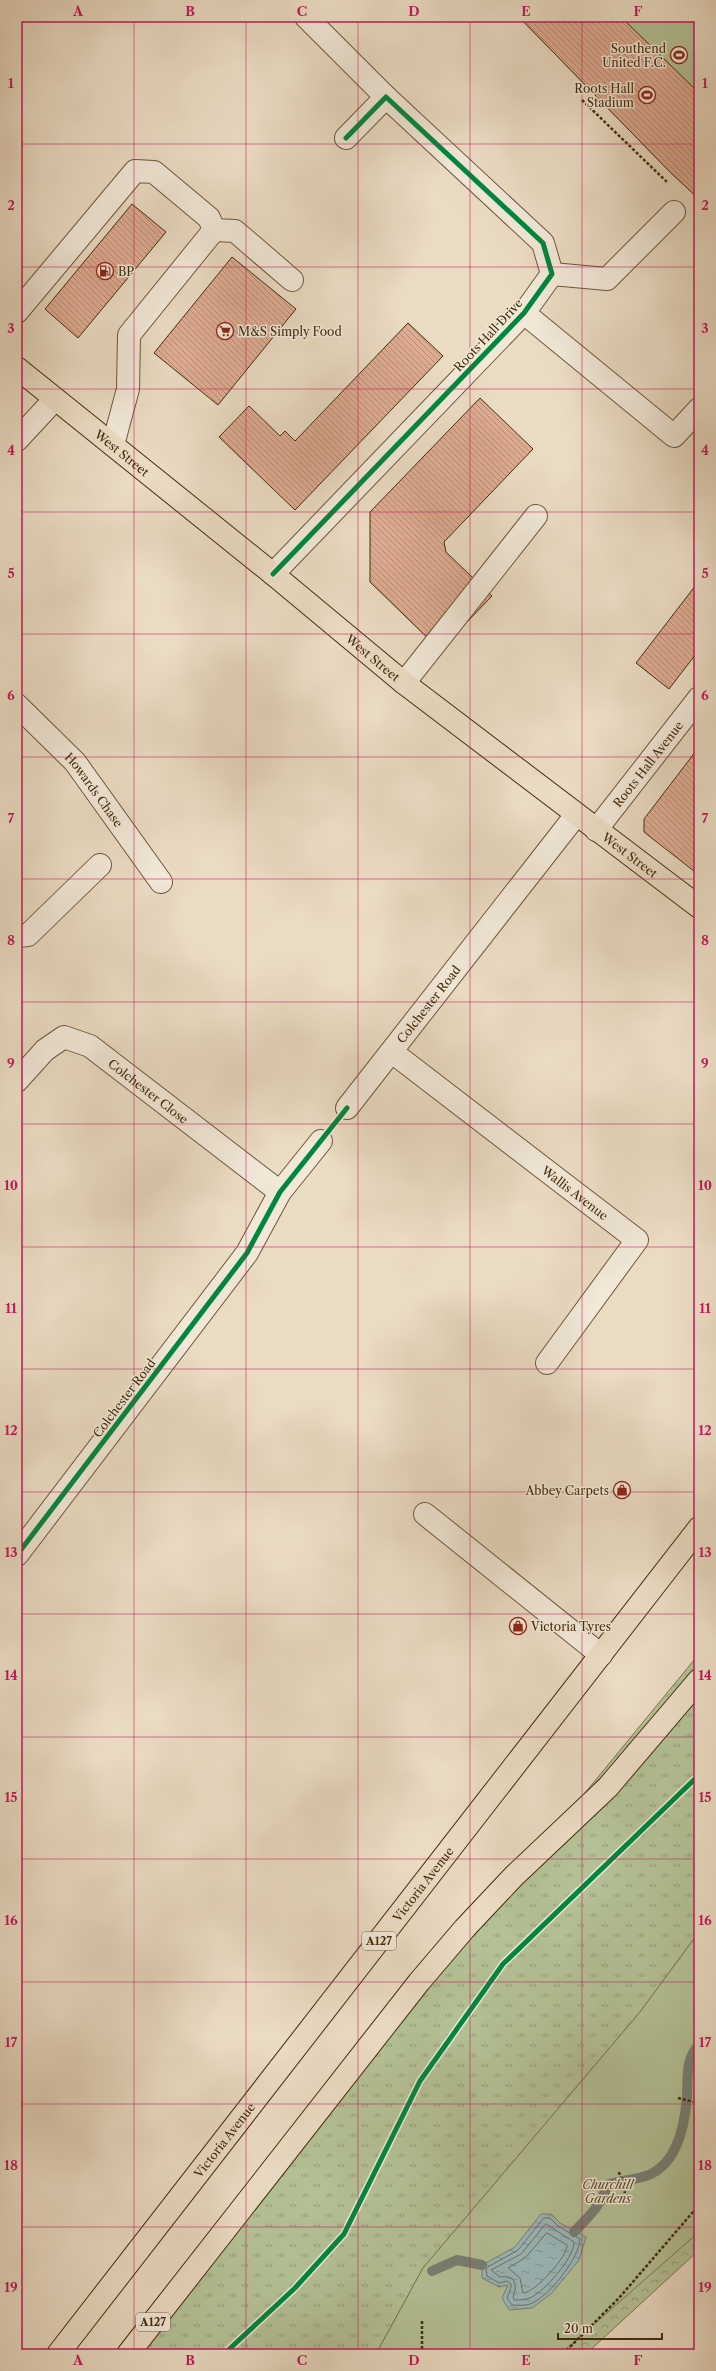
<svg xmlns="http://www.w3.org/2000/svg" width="716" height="2371" font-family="'Libre Caslon Text',serif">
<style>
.grass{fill:url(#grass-tufts);stroke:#7c7750}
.forest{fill:url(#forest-crowns);stroke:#7c7750}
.green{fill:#b4c196;stroke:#7c7750}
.water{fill:url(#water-ripples);stroke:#788175}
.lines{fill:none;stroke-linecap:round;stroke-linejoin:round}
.shore{stroke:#6f7363;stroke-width:1}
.stream{stroke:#788175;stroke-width:10}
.building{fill:url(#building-back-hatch);stroke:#442d0b}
.minor-casing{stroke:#6e5839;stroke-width:24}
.major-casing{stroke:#442d0b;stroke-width:24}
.highway-casing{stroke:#442d0b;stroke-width:24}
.path{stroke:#442d0b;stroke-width:2.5;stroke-dasharray:3 2;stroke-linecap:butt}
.minor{stroke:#f1e8d8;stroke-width:22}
.major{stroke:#eadbc3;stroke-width:22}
.highway{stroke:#eadbc3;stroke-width:22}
.cycleway-casing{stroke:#f1e8d8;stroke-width:8}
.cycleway{stroke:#00873e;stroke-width:5}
.grid{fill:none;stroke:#c2185b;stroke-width:1;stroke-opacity:0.55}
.labels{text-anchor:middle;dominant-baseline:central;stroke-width:3;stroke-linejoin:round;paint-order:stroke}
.shield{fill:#f1e8d8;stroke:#786548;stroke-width:1}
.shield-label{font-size:11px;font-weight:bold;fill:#442d0b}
.poi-label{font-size:12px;fill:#442d0b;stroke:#f1e8d8;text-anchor:end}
.street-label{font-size:12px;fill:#442d0b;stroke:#f1e8d8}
.park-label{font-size:12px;font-style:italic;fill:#5a4b27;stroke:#f1e8d8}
.neatline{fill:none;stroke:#c2185b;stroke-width:1.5}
.grid-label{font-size:13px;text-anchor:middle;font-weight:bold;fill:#c2185b}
</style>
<defs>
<pattern id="grass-tufts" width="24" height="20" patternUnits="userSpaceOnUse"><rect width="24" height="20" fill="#b4c196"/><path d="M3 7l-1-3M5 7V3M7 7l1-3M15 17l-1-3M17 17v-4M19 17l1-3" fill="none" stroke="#949d79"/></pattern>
<pattern id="forest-crowns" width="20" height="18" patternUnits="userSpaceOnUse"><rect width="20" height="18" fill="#b4c196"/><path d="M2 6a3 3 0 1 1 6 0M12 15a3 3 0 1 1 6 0" fill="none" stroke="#949d79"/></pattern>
<pattern id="water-ripples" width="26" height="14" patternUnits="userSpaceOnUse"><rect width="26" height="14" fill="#9ab9bb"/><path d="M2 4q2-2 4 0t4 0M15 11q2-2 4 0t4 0" fill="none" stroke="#7f9796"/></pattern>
<pattern id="building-back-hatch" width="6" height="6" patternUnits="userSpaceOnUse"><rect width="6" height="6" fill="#dfab91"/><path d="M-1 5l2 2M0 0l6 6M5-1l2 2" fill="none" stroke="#b68c75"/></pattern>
</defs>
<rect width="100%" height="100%" fill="#eadbc3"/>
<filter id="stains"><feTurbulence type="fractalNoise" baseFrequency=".005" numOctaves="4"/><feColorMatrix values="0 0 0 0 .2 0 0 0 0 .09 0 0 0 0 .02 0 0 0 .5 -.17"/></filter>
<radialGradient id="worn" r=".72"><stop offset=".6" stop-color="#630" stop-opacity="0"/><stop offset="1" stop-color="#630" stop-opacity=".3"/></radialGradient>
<path class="grass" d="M699,1654V1932L640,2012L423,2268L376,2354H128L177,2290Z"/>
<path class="forest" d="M699,2205V2250L586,2354H563L619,2298Z"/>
<path class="green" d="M519,17H699V199L670,172Z
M699,1932V2232L560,2354H376L423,2268L640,2012Z"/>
<path class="water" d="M541,2214H551L560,2223L586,2237L579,2260L552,2293L532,2308L509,2310L502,2298L508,2285L499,2287L482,2278V2265L515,2247Z"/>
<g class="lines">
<path class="shore" d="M544,2218H550L558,2226L580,2239C580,2257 548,2298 530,2304C525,2306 517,2305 512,2305L507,2298L511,2288V2284L507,2281L499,2283L487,2276L486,2268L518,2250Z
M546,2224L574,2242C574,2258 545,2291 530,2298C526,2300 519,2300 514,2300L513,2297C518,2284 515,2275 500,2277L491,2270L521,2254Z
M547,2233L567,2245C568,2256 535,2293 523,2293L520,2278L508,2268L525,2258Z"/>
<path class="stream" d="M574,2232C588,2217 602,2205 607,2185C621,2180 638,2180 651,2174C678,2161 685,2123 687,2097C688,2078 685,2059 699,2045
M432,2271L457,2260L482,2265"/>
</g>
<path class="building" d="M519,17H621L699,93V199L670,172Z
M132,204L166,232L78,338L45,309Z
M232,257L296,309L218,405L154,353Z
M408,323L443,356L295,510L219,437L249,406L280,436L285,431L295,441Z
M480,398L533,449L444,542L446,552L492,596L440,650L370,582V512Z
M699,581V650L669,689L636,663Z
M699,747V875L644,832V819Z"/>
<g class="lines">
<g class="minor-casing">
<g id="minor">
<path d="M306,17L386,97"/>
<path d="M214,230L235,231L292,280"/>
<path d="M552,274L607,279L674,212"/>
<path d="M17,312L135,171L154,172L209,218L214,230L129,335L128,389L113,445"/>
<path d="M524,313L674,436L699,409"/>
<path d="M17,440L55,399"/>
<path d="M273,574L524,313L552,274L543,243L386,97L346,138"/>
<path d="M404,683L536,516"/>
<path id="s1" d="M17,705L75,762L161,882"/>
<path id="s2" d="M596,830L699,698"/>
<path d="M17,934L19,936L28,935L100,865"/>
<path id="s3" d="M392,1052L637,1240L547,1363"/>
<path id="s4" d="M17,1081L45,1050L64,1037L90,1046L280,1192"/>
<path id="s5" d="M347,1108L576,815"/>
<path d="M425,1514L601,1655"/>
<path d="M17,1555L247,1253L280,1192L321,1141"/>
</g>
</g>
<g class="major-casing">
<g id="major">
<path id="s6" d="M17,368L273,574L404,683L699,907"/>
</g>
</g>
<g class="highway-casing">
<g id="highway">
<path id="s7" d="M58,2354L699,1528"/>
<path d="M128,2354L419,1982L465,1928L514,1876L608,1787L699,1680"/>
</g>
</g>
<path class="path" d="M582,100L668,183
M678,2098L694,2102
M619,2172L625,2193
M422,2354V2319
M563,2354L619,2298L699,2205"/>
<use href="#minor" class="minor"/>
<use href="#major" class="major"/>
<use href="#highway" class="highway"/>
<g class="cycleway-casing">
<path id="cycleway" d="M273,574L524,313L552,274L543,243L386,97L346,138
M17,1555L247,1253L280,1192L347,1108
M224,2354L295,2288L344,2234L420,2081L503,1964L699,1775"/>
</g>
<use href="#cycleway" class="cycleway"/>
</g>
<path class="grid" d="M134,17V2354M246,17V2354M358,17V2354M470,17V2354M582,17V2354M17,144H699M17,267H699M17,389H699M17,512H699M17,634H699M17,757H699M17,879H699M17,1002H699M17,1124H699M17,1247H699M17,1369H699M17,1492H699M17,1614H699M17,1737H699M17,1859H699M17,1982H699M17,2104H699M17,2227H699"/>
<defs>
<g id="stadium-ring" transform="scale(0.9)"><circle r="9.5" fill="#f1e8d8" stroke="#8f2418" stroke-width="1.5"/><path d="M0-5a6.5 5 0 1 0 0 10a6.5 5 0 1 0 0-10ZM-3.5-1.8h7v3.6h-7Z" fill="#8f2418"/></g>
<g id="fuel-ring" transform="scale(0.9)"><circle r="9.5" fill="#f1e8d8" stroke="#8f2418" stroke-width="1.5"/><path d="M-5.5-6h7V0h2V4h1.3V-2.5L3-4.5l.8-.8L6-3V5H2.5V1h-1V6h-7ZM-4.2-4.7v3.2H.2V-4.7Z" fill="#8f2418"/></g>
<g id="supermarket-ring" transform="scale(0.9)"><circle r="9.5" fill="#f1e8d8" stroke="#8f2418" stroke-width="1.5"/><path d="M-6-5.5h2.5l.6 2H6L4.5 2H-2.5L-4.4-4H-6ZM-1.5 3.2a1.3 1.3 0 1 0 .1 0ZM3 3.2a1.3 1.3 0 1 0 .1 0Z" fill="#8f2418"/></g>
<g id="shop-ring" transform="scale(0.9)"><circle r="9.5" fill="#f1e8d8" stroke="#8f2418" stroke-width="1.5"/><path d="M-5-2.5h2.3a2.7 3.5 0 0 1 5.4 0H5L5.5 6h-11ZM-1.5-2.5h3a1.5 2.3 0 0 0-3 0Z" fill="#8f2418"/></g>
</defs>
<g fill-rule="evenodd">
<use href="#stadium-ring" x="679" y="55"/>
<use href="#stadium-ring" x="647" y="95"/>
<use href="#fuel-ring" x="105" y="271"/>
<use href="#supermarket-ring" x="225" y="331"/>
<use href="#shop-ring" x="622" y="1490"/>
<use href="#shop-ring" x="518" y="1626"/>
</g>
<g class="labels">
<g class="shield">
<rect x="362" y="1932" width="34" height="18" rx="3"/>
<rect x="136" y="2313" width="34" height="18" rx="3"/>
</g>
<g class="shield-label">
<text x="379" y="1941">A127</text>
<text x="153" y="2322">A127</text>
</g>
<g class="poi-label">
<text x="666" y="48">Southend<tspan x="666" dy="14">United F.C.</tspan></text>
<text x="634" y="88">Roots Hall<tspan x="634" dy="14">Stadium</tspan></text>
<text x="118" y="271" text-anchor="start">BP</text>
<text x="238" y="331" text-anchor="start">M&amp;S Simply Food</text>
<text x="609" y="1490">Abbey Carpets</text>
<text x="531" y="1626" text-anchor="start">Victoria Tyres</text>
</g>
<g class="street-label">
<text transform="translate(488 335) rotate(-47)">Roots Hall Drive</text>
<text stroke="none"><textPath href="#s6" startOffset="135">West Street</textPath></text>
<text stroke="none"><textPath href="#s6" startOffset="459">West Street</textPath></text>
<text stroke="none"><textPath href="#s2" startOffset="84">Roots Hall Avenue</textPath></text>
<text stroke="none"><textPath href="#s1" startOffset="115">Howards Chase</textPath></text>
<text stroke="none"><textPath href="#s6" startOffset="783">West Street</textPath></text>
<text stroke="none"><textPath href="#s5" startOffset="132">Colchester Road</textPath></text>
<text stroke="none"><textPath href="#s4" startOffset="166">Colchester Close</textPath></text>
<text stroke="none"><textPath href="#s3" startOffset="231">Wallis Avenue</textPath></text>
<text transform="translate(124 1398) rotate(-53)">Colchester Road</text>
<text stroke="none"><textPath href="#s7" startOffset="595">Victoria Avenue</textPath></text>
<text stroke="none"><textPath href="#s7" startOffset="271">Victoria Avenue</textPath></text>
</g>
<g class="park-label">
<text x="608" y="2184">Churchill<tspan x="608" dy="14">Gardens</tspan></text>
</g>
</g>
<rect width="716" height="2371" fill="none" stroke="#eadbc3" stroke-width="44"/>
<path d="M558 2333v6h104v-6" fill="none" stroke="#442d0b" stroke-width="2"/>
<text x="564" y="2333" font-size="12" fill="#442d0b" stroke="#f1e8d8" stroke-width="3" paint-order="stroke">20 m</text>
<rect x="22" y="22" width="672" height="2327" class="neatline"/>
<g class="grid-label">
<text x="78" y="16">A</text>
<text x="190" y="16">B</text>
<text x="302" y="16">C</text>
<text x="414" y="16">D</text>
<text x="526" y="16">E</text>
<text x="638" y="16">F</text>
<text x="11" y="88">1</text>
<text x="705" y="88">1</text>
<text x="11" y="210">2</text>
<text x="705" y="210">2</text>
<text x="11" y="333">3</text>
<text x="705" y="333">3</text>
<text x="11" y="455">4</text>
<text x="705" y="455">4</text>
<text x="11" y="578">5</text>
<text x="705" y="578">5</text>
<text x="11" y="700">6</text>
<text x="705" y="700">6</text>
<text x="11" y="823">7</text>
<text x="705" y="823">7</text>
<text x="11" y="945">8</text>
<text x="705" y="945">8</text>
<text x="11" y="1068">9</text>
<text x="705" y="1068">9</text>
<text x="11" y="1190">10</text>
<text x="705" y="1190">10</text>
<text x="11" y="1313">11</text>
<text x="705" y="1313">11</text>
<text x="11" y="1435">12</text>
<text x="705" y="1435">12</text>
<text x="11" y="1557">13</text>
<text x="705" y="1557">13</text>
<text x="11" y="1680">14</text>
<text x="705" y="1680">14</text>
<text x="11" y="1802">15</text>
<text x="705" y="1802">15</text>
<text x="11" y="1925">16</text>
<text x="705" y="1925">16</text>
<text x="11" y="2047">17</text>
<text x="705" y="2047">17</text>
<text x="11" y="2170">18</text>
<text x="705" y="2170">18</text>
<text x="11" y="2292">19</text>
<text x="705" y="2292">19</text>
<text x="78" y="2365">A</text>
<text x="190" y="2365">B</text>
<text x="302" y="2365">C</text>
<text x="414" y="2365">D</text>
<text x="526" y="2365">E</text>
<text x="638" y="2365">F</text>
</g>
<rect width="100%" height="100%" filter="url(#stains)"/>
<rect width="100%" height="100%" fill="url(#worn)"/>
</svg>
